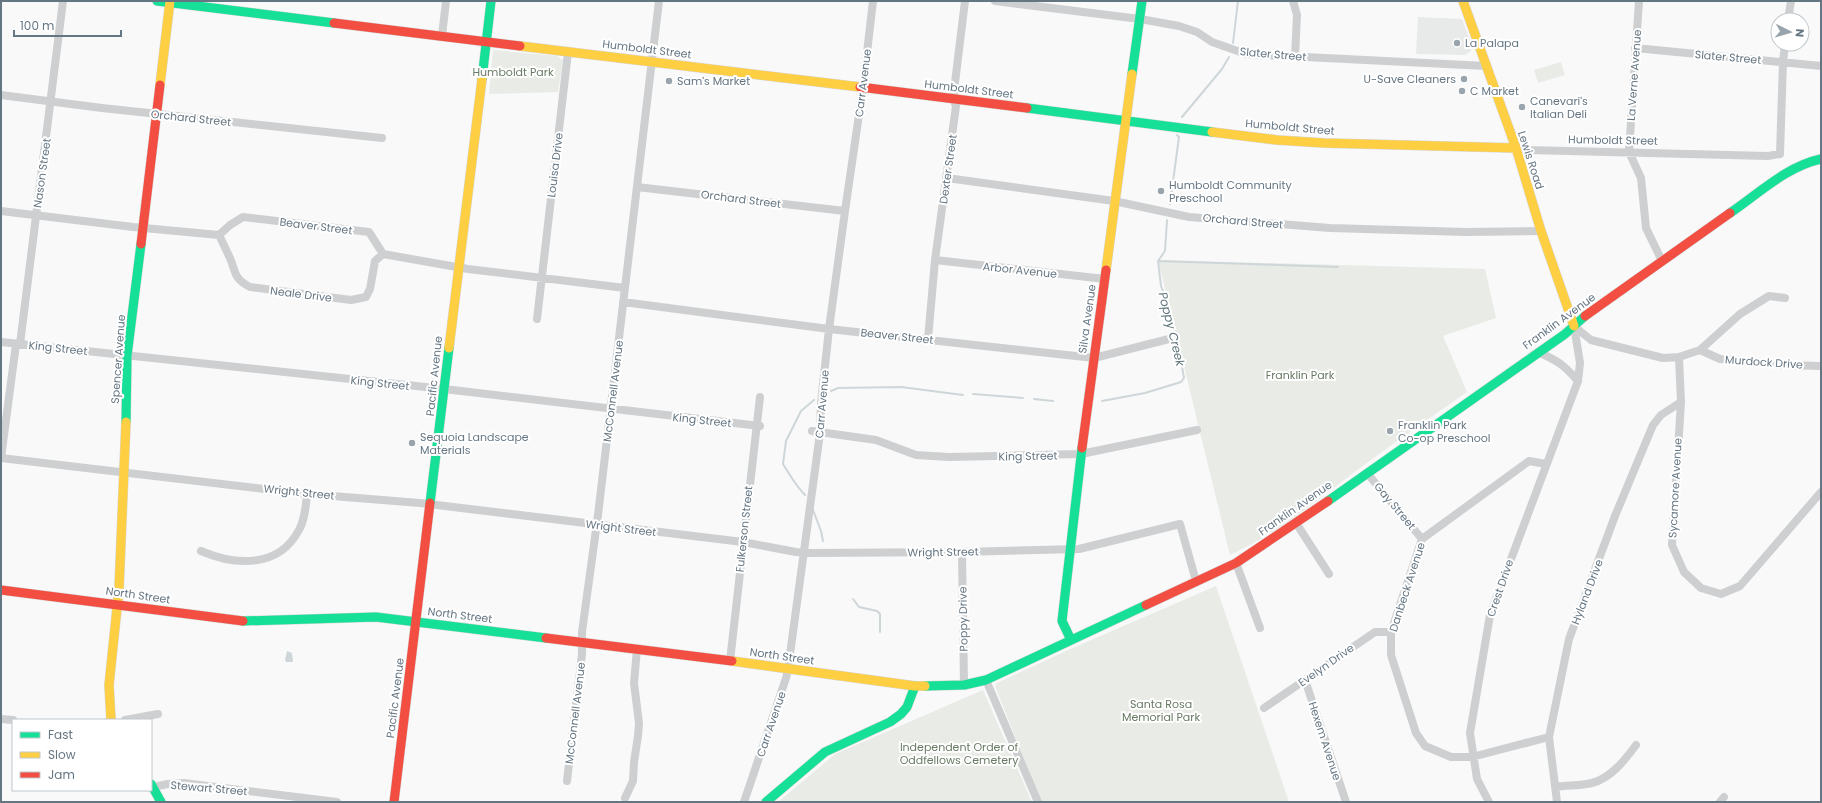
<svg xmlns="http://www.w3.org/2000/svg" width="1822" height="803" font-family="Poppins,sans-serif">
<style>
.built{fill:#e8e9e9}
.green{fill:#e8ebe6}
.water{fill:#ced6d9}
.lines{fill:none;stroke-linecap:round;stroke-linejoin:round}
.stream{stroke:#ced6d9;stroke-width:2}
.fast-casing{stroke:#d5d6d7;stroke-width:10}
.slow-casing{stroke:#d5d6d7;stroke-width:10}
.jam-casing{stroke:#d5d6d7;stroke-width:10}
.street{stroke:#cecfd0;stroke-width:8}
.fast{stroke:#16e098;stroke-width:9}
.slow{stroke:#ffcf43;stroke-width:9}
.jam{stroke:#f24e42;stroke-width:9}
.poi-dot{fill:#99a4ac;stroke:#fff;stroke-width:1.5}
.labels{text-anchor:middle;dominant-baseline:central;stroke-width:4;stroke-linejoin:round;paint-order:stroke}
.poi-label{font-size:11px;fill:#657683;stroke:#fff;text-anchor:start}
.street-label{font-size:11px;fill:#657683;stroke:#fff}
.park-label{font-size:11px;fill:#687a64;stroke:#fff}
.water-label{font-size:12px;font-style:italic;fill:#60757c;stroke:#fff}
</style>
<rect width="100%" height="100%" fill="#f9f9f9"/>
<path class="built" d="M1418,17L1462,19L1471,43V51L1465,55L1416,54Z"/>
<path class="green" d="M493,50L557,56L563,60L558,92L489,94Z
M1561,62L1565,75L1538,83L1534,70Z
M1158,260L1485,269L1496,318L1443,336L1467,392C1430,418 1392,444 1356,471C1316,501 1276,534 1230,555Z
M1216,586L1289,802H1041L995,686L997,683L1068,650Z
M983,690L1032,802H778L835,754Z"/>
<path class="water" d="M287,651L292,653L293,662H286L285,660Z"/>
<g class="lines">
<path class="stream" d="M1233,43L1238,1
M1182,117L1222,69L1229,57
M1170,204L1179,137L1177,135
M1158,261L1338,267
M831,391L838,388L901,387L963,395
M973,394L1023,398
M1034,399L1053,401
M1102,401L1145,393L1181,382L1184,378L1180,355L1176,349L1177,339L1168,315V304L1161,286L1158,261L1165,251L1167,220
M805,495C795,485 790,475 783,464L786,441L801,411L814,400
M813,510L821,531L823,541
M853,599L859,607L877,611L880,614V632"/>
<g class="fast-casing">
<path id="fast" d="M157,1L334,23
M1132,74L1142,1
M482,79L491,1
M1027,108L1212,132
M1730,213C1758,194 1787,166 1821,159
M126,422L127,356L141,244
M1328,501L1565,334L1585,316
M430,503L449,348
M243,621L376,617L546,638
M1071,640L1062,621L1082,448
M925,686L964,685L986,680L1146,605
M151,784L161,802
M766,802L825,752L890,722L901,714L907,707L915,686"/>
</g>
<g class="slow-casing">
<path id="slow" d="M1463,1L1516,148L1541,231L1574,326
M520,46L860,87
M160,85L170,1
M1212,132L1277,140L1324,143L1516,148
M1106,270L1132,74
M449,348L482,79
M732,661L915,686H925
M111,720L109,685L119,589L126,422"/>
</g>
<g class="jam-casing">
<path id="jam" d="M334,23L520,46
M860,87L1027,108
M141,244L160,85
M1585,316L1730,213
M1082,448L1106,270
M1,590L243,621
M1146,605L1236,563L1328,501
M546,638L732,661
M394,802L430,503"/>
</g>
<path class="street" d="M995,1L1140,19L1179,26L1197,32L1212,42L1246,54L1486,66
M1293,1L1297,15L1295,56
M1639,1L1629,152L1641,178L1646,228L1662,261
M1788,20L1791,1
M442,36L446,1
M1635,48L1821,66
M1,95L102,108L382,138
M1516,148L1527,150L1768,156L1780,154L1783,62L1785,44
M947,178L1114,201L1189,217L1330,228L1466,232L1541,231
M637,187L845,211
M1,211L133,227L219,235L230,225L243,217L369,232L383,254L468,269L625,288
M219,235C223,243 226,250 230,258C236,273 234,279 250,287L351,300L366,297L370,289L375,261L383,254
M935,260L1105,279
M623,302L829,329L1094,358L1169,339
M537,319L568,52
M1575,327L1591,340L1663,358L1679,357L1700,350L1720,359L1785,365L1821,366
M928,339L935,260L956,106L953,99L965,1
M1,342L444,389L760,426
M20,344L63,1
M1700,350L1740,314L1769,296L1785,298
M1538,352C1558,361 1563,364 1578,381
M1679,357L1681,402L1672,545L1684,572L1701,588L1721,594L1740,586L1821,492
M812,431L876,440L916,455L949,457L1081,454L1197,430
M1,458L307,494L420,503L743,542L796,552L811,553L962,552L1079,549L1180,524L1196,581
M1,458L16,344
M1546,464L1529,461L1422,539L1391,632V655L1416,733L1425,746L1451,757H1472L1549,737
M1367,473L1422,539
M1296,523L1329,574
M201,551C236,566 279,568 299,530C305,519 306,505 307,494
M962,552L964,685
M1236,563L1260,628
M730,661L760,397
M986,680L1038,802
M1305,680L1346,802
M1264,708L1375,632H1391
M1,719L13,720
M125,720L158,714
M567,781L582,654V632L598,515L659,1
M153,787L168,784L184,783L337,802
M1555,787C1567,785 1580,786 1592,783C1611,778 1625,760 1636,745
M625,798L633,781L634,762L638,736L639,723L634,683L637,649
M744,802L786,678L788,669L820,433L821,403L829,329L845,211L863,87L873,1
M1489,802L1477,779L1470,733L1490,615L1578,381L1580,363L1574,326
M1557,802L1549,737L1569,639L1615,516L1653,425L1661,415L1681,402
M1720,802L1724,797"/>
<use href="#fast" class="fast"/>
<use href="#slow" class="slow"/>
<use href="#jam" class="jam"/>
</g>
<g class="poi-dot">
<circle cx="1457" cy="43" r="4"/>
<circle cx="1464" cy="79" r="4"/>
<circle cx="669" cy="81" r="4"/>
<circle cx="1462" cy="91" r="4"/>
<circle cx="1522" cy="107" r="4"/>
<circle cx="1161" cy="191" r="4"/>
<circle cx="1390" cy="431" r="4"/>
<circle cx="412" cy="443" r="4"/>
</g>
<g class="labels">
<g class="poi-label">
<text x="1465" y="43">La Palapa</text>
<text x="1456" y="79" text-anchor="end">U-Save Cleaners</text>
<text x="677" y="81">Sam's Market</text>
<text x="1470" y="91">C Market</text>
<text x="1530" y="101">Canevari's<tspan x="1530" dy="13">Italian Deli</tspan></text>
<text x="1169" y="185">Humboldt Community<tspan x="1169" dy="13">Preschool</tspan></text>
<text x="1398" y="425">Franklin Park<tspan x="1398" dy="13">Co-op Preschool</tspan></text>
<text x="420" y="437">Sequoia Landscape<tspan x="420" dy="13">Materials</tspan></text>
</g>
<g class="street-label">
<text transform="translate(647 49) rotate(7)">Humboldt Street</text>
<text transform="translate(1273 54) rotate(5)">Slater Street</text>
<text transform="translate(1728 57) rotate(5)">Slater Street</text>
<text transform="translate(1634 75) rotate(-86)">La Verne Avenue</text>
<text transform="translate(863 83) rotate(-83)">Carr Avenue</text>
<text transform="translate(969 89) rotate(7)">Humboldt Street</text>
<text transform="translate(191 118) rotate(6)">Orchard Street</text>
<text transform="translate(1290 127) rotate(5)">Humboldt Street</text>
<text transform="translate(1613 140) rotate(1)">Humboldt Street</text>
<text transform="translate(1531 160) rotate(72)">Lewis Road</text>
<text transform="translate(555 165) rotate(-83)">Louisa Drive</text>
<text transform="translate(948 169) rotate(-82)">Dexter Street</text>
<text transform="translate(42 173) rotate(-82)">Nason Street</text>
<text transform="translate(741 199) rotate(7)">Orchard Street</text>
<text transform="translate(1243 221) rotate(5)">Orchard Street</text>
<text transform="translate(316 226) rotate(7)">Beaver Street</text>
<text transform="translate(1020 270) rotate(6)">Arbor Avenue</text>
<text transform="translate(301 294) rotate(7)">Neale Drive</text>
<text transform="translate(1087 319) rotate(-82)">Silva Avenue</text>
<text transform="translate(1559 321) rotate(-36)">Franklin Avenue</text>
<text transform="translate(897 336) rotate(6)">Beaver Street</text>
<text transform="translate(58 348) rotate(6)">King Street</text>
<text transform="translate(118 359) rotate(-86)">Spencer Avenue</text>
<text transform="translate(1764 362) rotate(4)">Murdock Drive</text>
<text transform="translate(434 376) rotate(-84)">Pacific Avenue</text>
<text transform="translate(380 383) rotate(6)">King Street</text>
<text transform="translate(613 391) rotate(-83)">McConnell Avenue</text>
<text transform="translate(822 404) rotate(-85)">Carr Avenue</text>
<text transform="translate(702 420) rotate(6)">King Street</text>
<text transform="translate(1028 456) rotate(-1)">King Street</text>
<text transform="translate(1675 488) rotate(-87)">Sycamore Avenue</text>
<text transform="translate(299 492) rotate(6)">Wright Street</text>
<text transform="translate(1395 506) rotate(50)">Gay Street</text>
<text transform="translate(1295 508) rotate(-35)">Franklin Avenue</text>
<text transform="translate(621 528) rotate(7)">Wright Street</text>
<text transform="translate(744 529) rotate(-84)">Fulkerson Street</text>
<text transform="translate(943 552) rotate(-1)">Wright Street</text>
<text transform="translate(1407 587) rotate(-72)">Danbeck Avenue</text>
<text transform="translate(1500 588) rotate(-71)">Crest Drive</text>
<text transform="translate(1587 592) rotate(-69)">Hyland Drive</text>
<text transform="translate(138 595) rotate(8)">North Street</text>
<text transform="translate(460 615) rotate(7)">North Street</text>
<text transform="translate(963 619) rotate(-91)">Poppy Drive</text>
<text transform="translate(782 656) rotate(8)">North Street</text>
<text transform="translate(1326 665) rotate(-35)">Evelyn Drive</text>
<text transform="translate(395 698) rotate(-83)">Pacific Avenue</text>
<text transform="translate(575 713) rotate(-83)">McConnell Avenue</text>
<text transform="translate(771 724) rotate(-71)">Carr Avenue</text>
<text transform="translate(1325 741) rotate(72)">Hexem Avenue</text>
<text transform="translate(209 788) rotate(5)">Stewart Street</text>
</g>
<g class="park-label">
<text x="513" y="72">Humboldt Park</text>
<text x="1300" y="375">Franklin Park</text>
<text x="1161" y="704">Santa Rosa<tspan x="1161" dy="13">Memorial Park</tspan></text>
<text x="959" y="747">Independent Order of<tspan x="959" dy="13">Oddfellows Cemetery</tspan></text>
</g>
<g class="water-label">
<text transform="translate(1172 329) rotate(76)">Poppy Creek</text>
</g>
</g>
<rect width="1822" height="803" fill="none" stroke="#657683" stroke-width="4"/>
<rect x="12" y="719" width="140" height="72" fill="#ffffff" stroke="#c1c8cd"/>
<rect x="20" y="732" width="20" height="6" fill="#16e098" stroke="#c1c8cd"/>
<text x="48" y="739" font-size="12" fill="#657683">Fast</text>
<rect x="20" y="752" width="20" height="6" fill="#ffcf43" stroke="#c1c8cd"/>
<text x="48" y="759" font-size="12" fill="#657683">Slow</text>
<rect x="20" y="772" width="20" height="6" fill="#f24e42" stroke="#c1c8cd"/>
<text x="48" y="779" font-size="12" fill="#657683">Jam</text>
<g transform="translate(1790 32) rotate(95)"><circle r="19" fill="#ffffff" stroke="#c1c8cd"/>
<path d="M0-3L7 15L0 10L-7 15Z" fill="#99a4ac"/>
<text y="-6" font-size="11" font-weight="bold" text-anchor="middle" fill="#657683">N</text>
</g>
<path d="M14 30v6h107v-6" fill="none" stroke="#657683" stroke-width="2"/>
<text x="20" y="30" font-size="12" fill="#657683" stroke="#ffffff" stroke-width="3" paint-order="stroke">100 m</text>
</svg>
